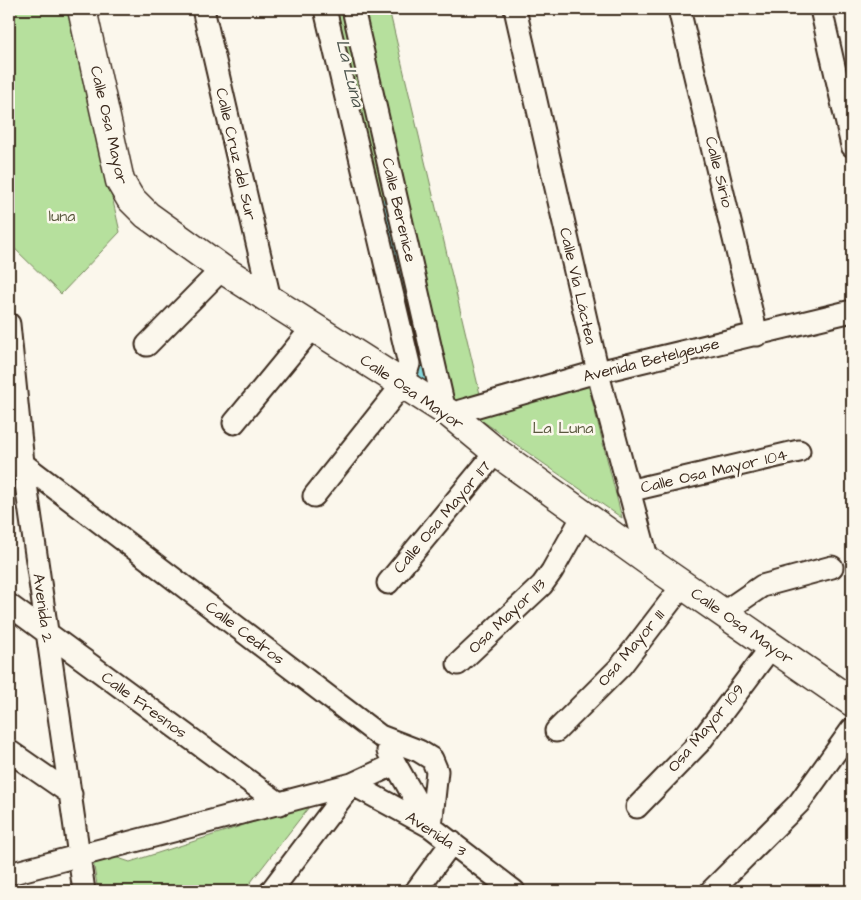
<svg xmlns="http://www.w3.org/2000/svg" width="861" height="900" font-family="'Architects Daughter',sans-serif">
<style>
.green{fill:#b6e09d;stroke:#78855e}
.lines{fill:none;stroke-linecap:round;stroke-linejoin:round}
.river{stroke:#87d9de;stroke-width:34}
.street-casing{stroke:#3b2a1e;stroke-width:25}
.secondary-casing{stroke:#3b2a1e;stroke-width:31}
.street{stroke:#fbf7ec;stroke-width:21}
.secondary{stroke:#fbf7ec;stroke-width:28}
.labels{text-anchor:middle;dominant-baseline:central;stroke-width:5;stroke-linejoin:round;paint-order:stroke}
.street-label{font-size:16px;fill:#3b2a1e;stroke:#fbf7ec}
.park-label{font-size:16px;fill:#5a583e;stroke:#fbf7ec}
.water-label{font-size:18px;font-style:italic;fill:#4e564e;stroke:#fbf7ec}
</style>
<rect width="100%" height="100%" fill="#fbf7ec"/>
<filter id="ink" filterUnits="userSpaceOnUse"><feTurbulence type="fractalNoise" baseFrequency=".02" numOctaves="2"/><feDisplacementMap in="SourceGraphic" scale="10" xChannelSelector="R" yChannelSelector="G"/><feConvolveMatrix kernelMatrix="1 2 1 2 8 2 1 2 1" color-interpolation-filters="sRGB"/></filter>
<g filter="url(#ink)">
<path class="green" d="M9,9H75L85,78L120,232L61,294L9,243Z
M324,9H389L484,411L588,384L622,518L458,404L417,368Z
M312,803L244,891H98L91,849L130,862Z"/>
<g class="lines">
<path class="river" d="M385,216L422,370"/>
<g class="street-casing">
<path id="street" d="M203,9L270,299
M353,9L445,411
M515,9L601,385L648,561
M679,9L757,335
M821,9L852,146
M9,324L23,463L84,891
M147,345L222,269
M450,414L586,375L852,311
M234,423L313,327
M9,453L380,736L419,751L432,759L437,771L431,827
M628,491L799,451
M314,496L403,384L409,364L325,9
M388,583L496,452
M9,605L280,804
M724,612L762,586L832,567
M458,664L542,585L552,571L584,514
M556,731L621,666L683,585
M9,751L71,794
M388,751L431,827
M637,807L700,742L772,646
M9,874L352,784L395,764
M271,891L352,784L431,827L514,891
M416,891L452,842
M711,891L799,803L852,729"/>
</g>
<g class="secondary-casing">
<path id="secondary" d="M82,9L120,181L130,198L147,215L222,269L450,414L496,452L648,561L852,702"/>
</g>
<use href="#street" class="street"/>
<use href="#secondary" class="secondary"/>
</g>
</g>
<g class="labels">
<g class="street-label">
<text transform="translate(109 125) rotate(77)">Calle Osa Mayor</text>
<text transform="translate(236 154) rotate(77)">Calle Cruz del Sur</text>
<text transform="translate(719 172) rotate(76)">Calle Sirio</text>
<text transform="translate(399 210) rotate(77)">Calle Berenice</text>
<text transform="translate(578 286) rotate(77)">Calle Vía Láctea</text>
<text transform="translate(651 360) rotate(-14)">Avenida Betelgeuse</text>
<text transform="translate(412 392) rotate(34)">Calle Osa Mayor</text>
<text transform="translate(714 471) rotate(-13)">Calle Osa Mayor 104</text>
<text transform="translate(442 517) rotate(-50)">Calle Osa Mayor 117</text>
<text transform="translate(43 608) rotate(82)">Avenida 2</text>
<text transform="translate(507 616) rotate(-44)">Osa Mayor 113</text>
<text transform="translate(742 626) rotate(35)">Calle Osa Mayor</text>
<text transform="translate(245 633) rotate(37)">Calle Cedros</text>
<text transform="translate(631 648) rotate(-50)">Osa Mayor 111</text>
<text transform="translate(144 705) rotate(36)">Calle Fresnos</text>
<text transform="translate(706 728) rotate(-50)">Osa Mayor 109</text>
<text transform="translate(436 834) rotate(33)">Avenida 3</text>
</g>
<g class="park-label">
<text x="62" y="216">luna</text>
<text x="563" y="428">La Luna</text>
</g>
<g class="water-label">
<text transform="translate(350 73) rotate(76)">La Luna</text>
</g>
</g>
<rect width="861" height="900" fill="none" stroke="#fbf7ec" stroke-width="30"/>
<rect x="15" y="15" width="831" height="870" fill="none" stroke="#3b2a1e" stroke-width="2" filter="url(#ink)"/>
</svg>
